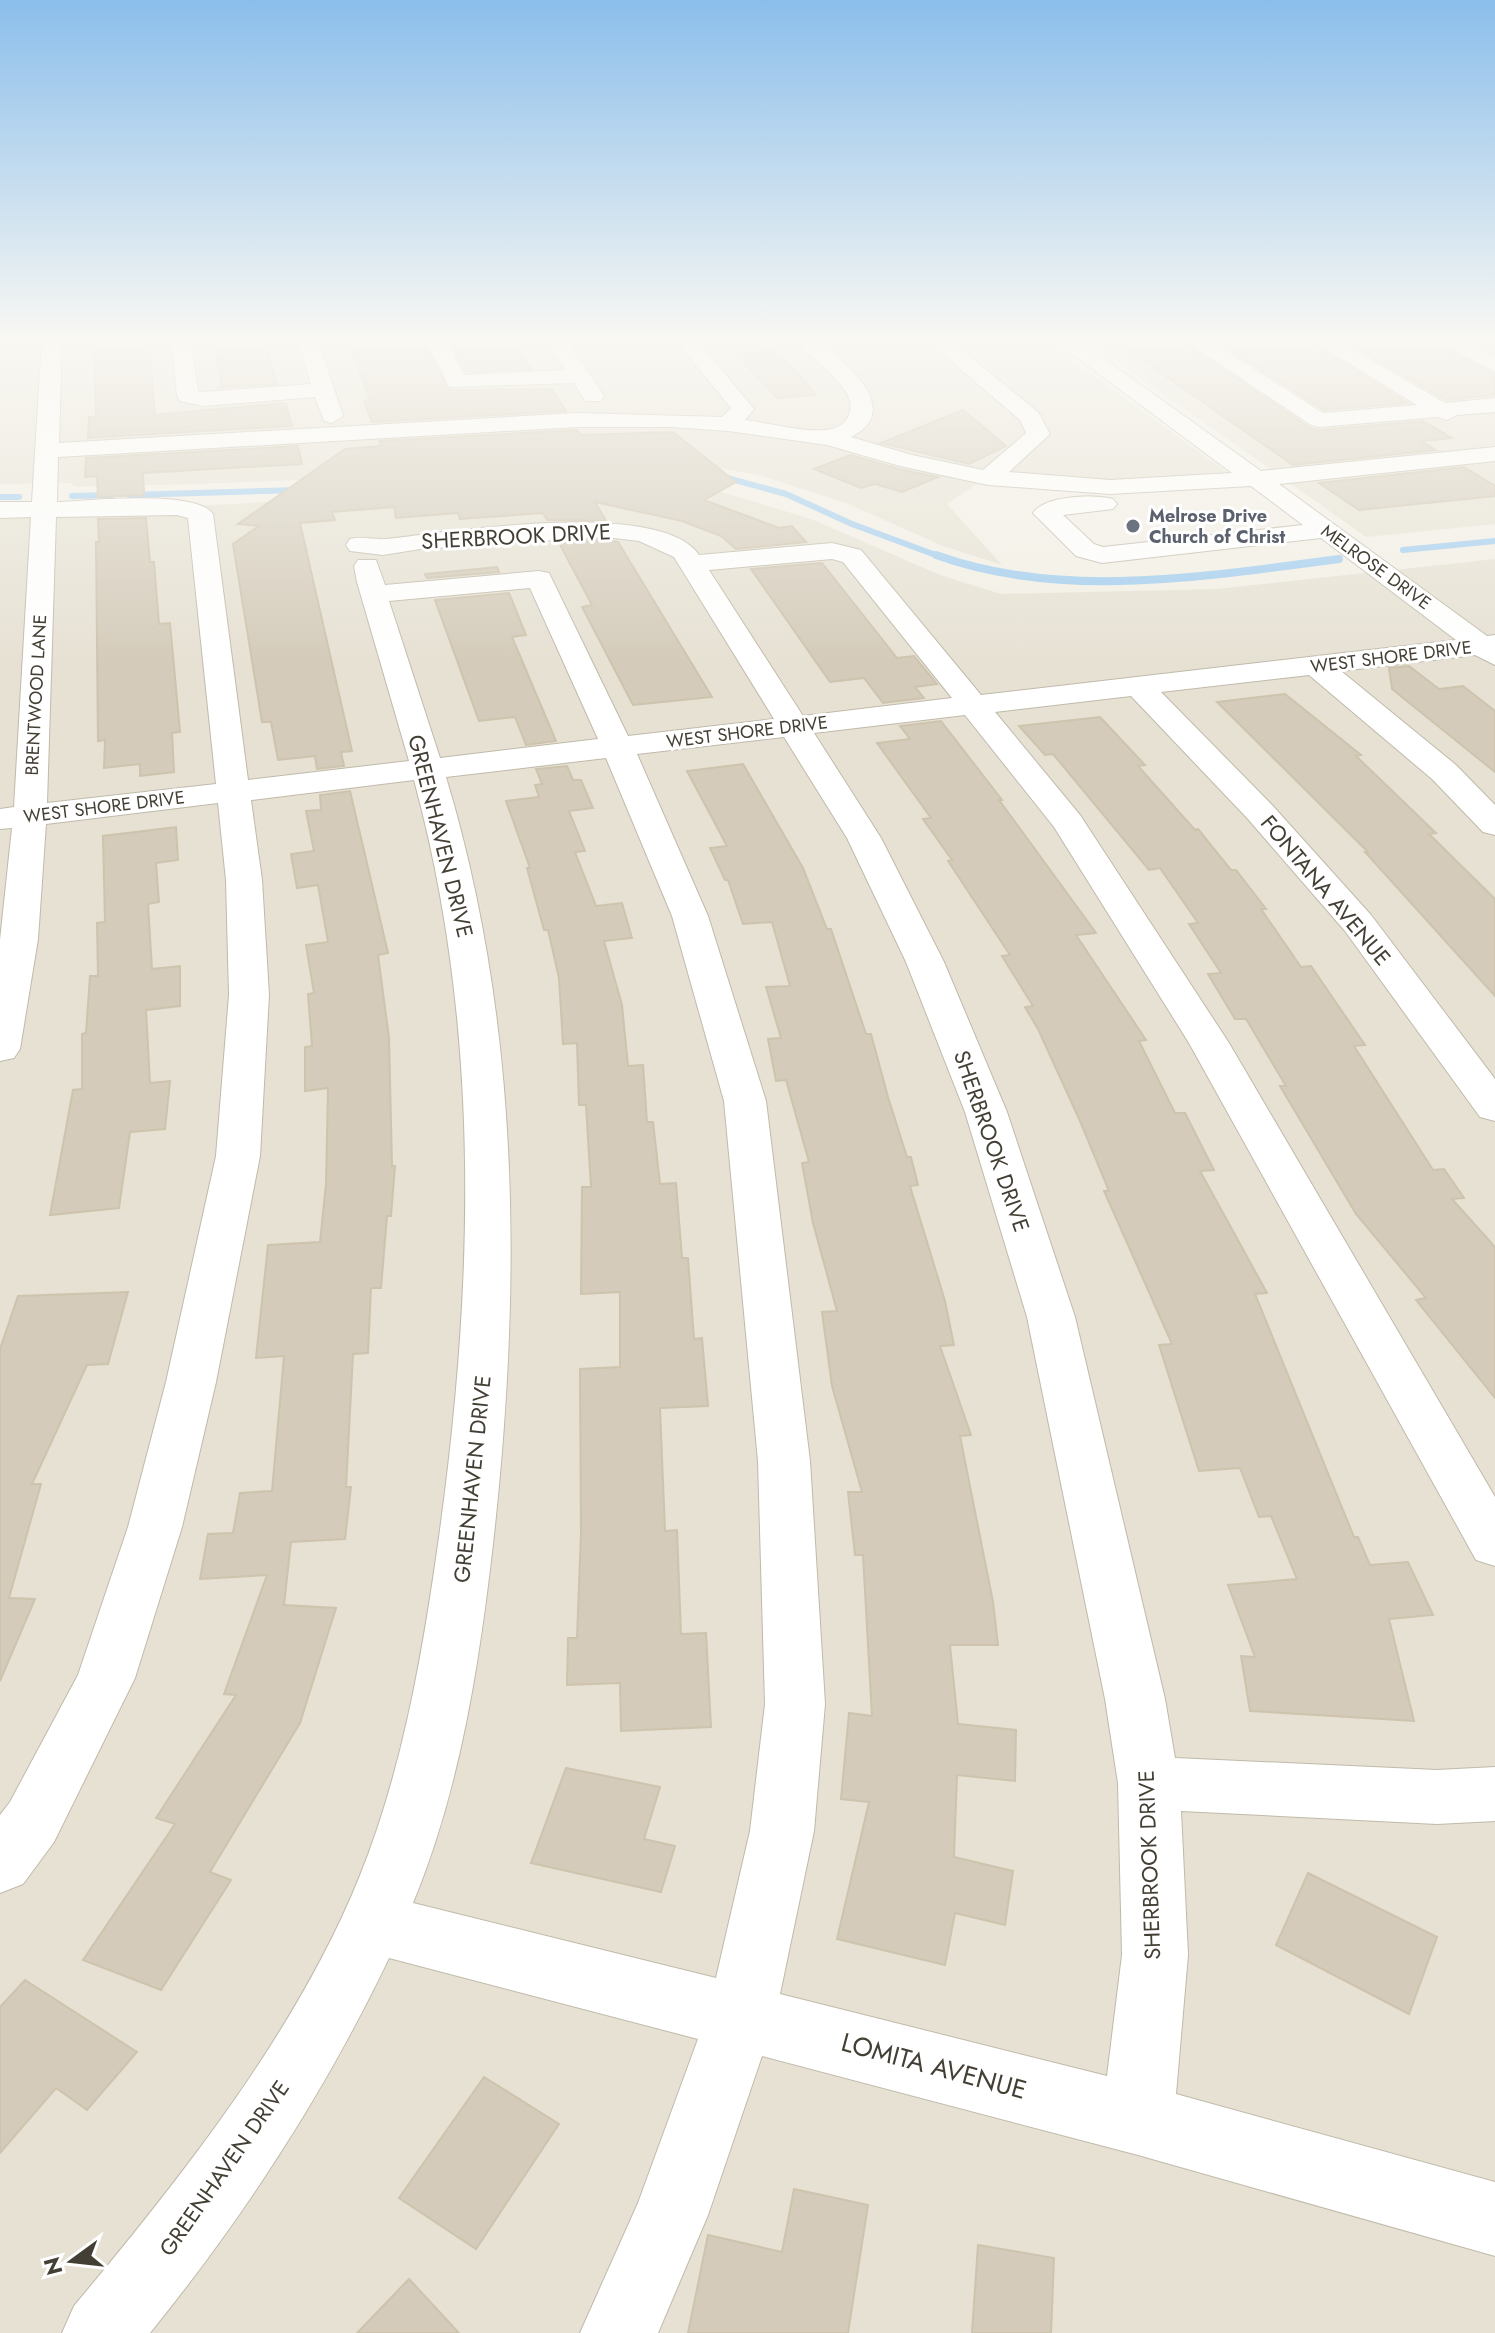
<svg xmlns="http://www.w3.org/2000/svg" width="1495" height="2333" font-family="Jost,sans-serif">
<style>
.residential{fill:#e6e1d3}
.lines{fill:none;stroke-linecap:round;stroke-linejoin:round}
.stream-far1{stroke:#a0ccef;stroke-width:6}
.stream{stroke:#a0ccef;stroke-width:8}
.building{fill:#d4cbba;stroke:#cec3ad;stroke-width:2}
.minor-casing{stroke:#c0baaa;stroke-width:2}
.minor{fill:#fff;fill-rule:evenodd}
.worship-dot{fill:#6b7280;stroke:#fff;stroke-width:3}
.labels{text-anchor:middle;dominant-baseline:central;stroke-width:6;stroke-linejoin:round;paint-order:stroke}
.far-worship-label{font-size:18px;font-weight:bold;fill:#5b616d;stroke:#fff;text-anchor:start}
.far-street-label{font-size:18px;fill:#443f34;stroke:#fff}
.street-label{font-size:22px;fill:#443f34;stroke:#fff}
.near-street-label{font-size:26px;fill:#443f34;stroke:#fff}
</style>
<rect width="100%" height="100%" fill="#f2efe5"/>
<path class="residential" d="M0,338H1042L1227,472L1097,482L986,472L977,484L947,504L1002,565L943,546L846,503L758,475L703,465L193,484L76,487L69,483L0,484Z
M1085,338H1495V524L1366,537Z
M678,479L811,519L940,575L1001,594L1216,589L1495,559V2333H0V511L216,505L568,482Z"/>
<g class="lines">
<path class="stream-far1" d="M720,476L786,494L852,524L941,557
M129,495L300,490
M72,496L112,495
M0,497H19
M1403,550L1495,541"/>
<path class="stream" d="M936,555C1063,601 1208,576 1339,559"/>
</g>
<path class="building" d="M94,338H148L155,415L282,403L286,404L292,426L88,438L89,417H96Z
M213,338H264L277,384L217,388L222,387Z
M347,338H422L449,390L552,389L566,411L372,422L364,401L370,400Z
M449,338H496L502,349L518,348L531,369L466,372Z
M1111,338H1178L1310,428L1319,430L1423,421L1452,438L1421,441L1436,450L1293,465Z
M1211,338H1305L1408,403L1324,410Z
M1339,338H1429L1495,375V395L1446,400Z
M776,351L802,378L816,395L777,398L737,354Z
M963,410L1006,446L969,464L881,443Z
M577,430L581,435L673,432L736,482L704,500L779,528L792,526L806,542L736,549L721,536L682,521L595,502L606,521L547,520L543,513L460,519L458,513L396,518L394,507L332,512L335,520L300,523L352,751L341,752L344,766L317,769L315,756L278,760L271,722H262L233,544L259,526L238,524L345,449L381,446L379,441Z
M298,446L302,464L143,473L144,495L98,497L97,476L85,477L86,458Z
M850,455L899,469L938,477L902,492L875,484L861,488L814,469Z
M1464,467L1495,486V496L1359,510L1319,483Z
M146,518L150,562H154L159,624L170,623L180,732L172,733L174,772L140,776V764L104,768L105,740L98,741L96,542H99L98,519Z
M606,540L618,542L712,697L633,705L582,607L592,605L559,543Z
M822,563L897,658L914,656L937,684L915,687L924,698L883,703L864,678L830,682L751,569Z
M497,567L499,572L427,578L425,574Z
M509,593L526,635L512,637L556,741L526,745L515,717L479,721L435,600Z
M1409,666L1439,689L1463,686L1495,711V772L1392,689L1389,668Z
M1285,694L1361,755L1356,756L1436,833L1429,834L1495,899V996L1365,852H1368L1217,702Z
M1100,717L1145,765L1138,766L1195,830L1198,829L1231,870H1236L1266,909H1261L1301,967L1311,966L1365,1045L1354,1046L1433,1170L1444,1169L1464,1198L1452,1199L1495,1247V1398L1416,1300L1426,1298L1356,1214L1280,1086H1286L1246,1019H1235L1208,974L1221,973L1189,924L1198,923L1160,868L1149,870L1053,754L1045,755L1019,726Z
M941,721L1002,800H999L1096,933L1076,935L1146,1040L1139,1041L1175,1113H1185L1214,1170L1200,1171L1267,1293L1255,1294L1354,1537H1358L1370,1565L1408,1562L1433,1615L1389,1619L1414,1721L1250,1711L1241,1656L1255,1657L1228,1585L1297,1579L1271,1516L1259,1517L1240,1468L1199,1471L1159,1345L1172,1344L1104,1191H1109L1080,1121L1038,1029L1025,1007L1033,1006L1002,956L1010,955L948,861L952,860L923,819L931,818L877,743L910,739L900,726Z
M743,764L803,868L827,929H831L866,1034H871L888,1097L907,1157H911L918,1185L910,1186L945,1301L954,1345L940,1346L971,1435L960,1436L993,1602L998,1645H950L958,1724L1016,1730L1015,1781L957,1775L954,1857L1013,1871L1005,1925L955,1913L945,1965L837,1939L869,1802L841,1799L849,1713L872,1716L863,1555H855L848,1492H862L832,1386L822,1312L837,1311L813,1223L802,1163L809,1162L786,1080L776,1081L768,1039L781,1038L766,987L790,986L772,922L743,924L728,880H725L710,848L727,846L687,771Z
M567,766L573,780H581L593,808L569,811L585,851L575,852L596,906L622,903L632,938L604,941L622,1005L628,1066L643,1065L647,1122H653L660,1184L676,1183L682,1258H688L694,1339L702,1338L708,1406L660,1408L665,1531L677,1530L681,1634L706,1633L711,1727L621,1731L620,1683L567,1685L568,1638H577L581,1534L580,1369L620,1367V1292L581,1294L582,1187H591L586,1105H579L577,1043L563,1044L559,978L548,930H544L527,868H530L506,801L539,797L535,785L542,784L536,769Z
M350,791L388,953L378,955L389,1038L392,1166H395L391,1216H387L381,1288H371L368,1353L353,1354L346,1487H351L345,1539L291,1542L284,1605L336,1608L300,1723L210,1872L231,1880L161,1990L83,1960L175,1824L156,1818L236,1695L224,1694L267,1575L200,1579L208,1534L233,1533L240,1493L272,1491L284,1356L256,1358L268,1245L320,1242L326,1184L328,1088L305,1091V1047L312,1046L308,994L314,993L306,945L328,942L318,885L297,888L291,854L314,851L306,811L321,810L320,795Z
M176,827L178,860L156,863L159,902L148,904L152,969L180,966V1006L146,1010L150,1083L170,1081L165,1129L130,1132L119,1208L50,1215L73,1090L82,1089V1034L86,1033L90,976H98L97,923L105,922L103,836Z
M128,1292L108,1364L87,1365L32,1484H41L9,1598L35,1599L0,1681V1349L18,1296Z
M566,1768L660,1787L644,1839L675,1846L661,1892L531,1863Z
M1308,1873L1437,1937L1409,2014L1276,1945Z
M25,1980L137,2052L87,2110L56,2088L0,2153V2007Z
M484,2077L559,2124L476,2249L399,2198Z
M794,2189L868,2205L848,2333H688L708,2235L782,2252Z
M978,2245L1054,2258L1051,2333H972Z
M409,2279L459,2333H357Z"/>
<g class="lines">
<g class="minor-casing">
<path id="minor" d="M42,338H62L59,443L577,413L722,417L731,408L674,338H695L754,409L745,420C770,423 800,432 825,430C847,429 857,410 846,392C832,371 810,358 795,338H817C843,362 906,409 851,437L912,455L983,470L1026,433L1020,420L924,338H947L1038,412L1050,434L1009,472L1110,480L1232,473L1051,338H1075L1261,471L1495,447V461L1279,484L1487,636L1495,635V665L1475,655L1341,671L1456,765L1495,805V835L1483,832L1432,779L1309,675L1161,692L1272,805L1371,915L1495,1079V1121L1480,1117L1345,931L1248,819L1131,696L995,712L1080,815L1229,1043L1495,1497V1566L1476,1560L1189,1043L1054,827L965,715L814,733L881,838L944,962L1007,1112L1075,1317L1165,1699L1175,1758L1437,1770L1495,1767V1821L1437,1824L1181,1811L1188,1955L1176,2094L1495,2182V2256L1138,2155L762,2056L708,2215L658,2333H580L638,2203L698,2039L389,1958C325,2092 244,2217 150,2333H62L74,2306C181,2178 296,2033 359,1878C402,1772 422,1657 438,1544C474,1290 482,1030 414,780L251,800L262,880L269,995L260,1156L216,1382L182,1527L135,1678L54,1842L23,1884L0,1893V1815L10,1802L78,1675L128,1527L166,1382L216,1156L229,995L226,880L218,803L46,824L38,939L20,1049L14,1058L0,1061V940L12,828L0,829V809L14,807L31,517L0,518V502H32ZM577,427H671L728,431L827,445L900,466L988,485L1110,494L1251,486L1303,525L1103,547L1094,544L1063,515L1113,509L1117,504L1113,499C1094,494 1045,495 1033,513L1076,556L1102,563L1321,538L1456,640L981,695L861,550L832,543L699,555C661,498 449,532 386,539C374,540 362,536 350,539L346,545L350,551L383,555L420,549L606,537L639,541L674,557L774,719L628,736L549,573L539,571L385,585L376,560H358L354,566L357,582L409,761L248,780L213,514C196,489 87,501 57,502L58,457ZM177,515L188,518L216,784L47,803L56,517ZM832,559L843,562L952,698L803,716L709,570ZM530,588L598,739L440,758L389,601ZM784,737L847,838L906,962L965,1112L1027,1317L1105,1699L1118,1783L1122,1955L1107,2076L780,1994L814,1831L825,1704L810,1461L766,1101L708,916L637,754ZM606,758L672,916L724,1101L758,1461L765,1704L750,1831L716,1978L413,1903C460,1789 479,1666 493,1544C522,1286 521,1026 446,777Z
M171,338H191L198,391L203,392L311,384L297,338H317L343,416L332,423L324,421L315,397L203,406L180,401L177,396Z
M425,338H445L464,375L566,370L545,338H565L604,396L601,401H585L574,383L449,387Z
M1181,338H1205L1323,413L1417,405L1308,338H1333L1445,403L1495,398V412L1457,415L1447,420L1437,417L1319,427L1311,425Z
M1432,338H1458L1495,358V372Z"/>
</g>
<use href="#minor" class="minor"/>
</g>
<linearGradient id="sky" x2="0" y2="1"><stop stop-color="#8bbeeb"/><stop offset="0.51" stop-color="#f9f8f3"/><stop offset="1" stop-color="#f9f8f3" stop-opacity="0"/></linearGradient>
<rect width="1495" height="665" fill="url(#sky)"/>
<circle class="worship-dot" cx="1133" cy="526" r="8"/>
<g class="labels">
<g class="far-worship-label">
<text x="1149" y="516">Melrose Drive<tspan x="1149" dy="21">Church of Christ</tspan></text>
</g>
<g class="far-street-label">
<text transform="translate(1376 567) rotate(36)">MELROSE DRIVE</text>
<text transform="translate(1391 657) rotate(-7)">WEST SHORE DRIVE</text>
<text transform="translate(36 695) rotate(-87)">BRENTWOOD LANE</text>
<text transform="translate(747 732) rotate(-7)">WEST SHORE DRIVE</text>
<text transform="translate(104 807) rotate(-7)">WEST SHORE DRIVE</text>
</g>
<g class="street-label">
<text transform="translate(516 536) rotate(-3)">SHERBROOK DRIVE</text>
<text transform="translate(441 836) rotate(76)">GREENHAVEN DRIVE</text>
<text transform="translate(1326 890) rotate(50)">FONTANA AVENUE</text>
<text transform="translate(992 1141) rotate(71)">SHERBROOK DRIVE</text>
<text transform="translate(472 1479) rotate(-84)">GREENHAVEN DRIVE</text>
<text transform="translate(1149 1865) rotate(-92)">SHERBROOK DRIVE</text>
<text transform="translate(224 2168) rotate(-55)">GREENHAVEN DRIVE</text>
</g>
<g class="near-street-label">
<text transform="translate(934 2066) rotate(15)">LOMITA AVENUE</text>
</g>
</g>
<g transform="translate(72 2261) rotate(255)" stroke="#ffffff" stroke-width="6" paint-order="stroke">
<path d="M0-6L14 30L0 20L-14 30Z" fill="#443f34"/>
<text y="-12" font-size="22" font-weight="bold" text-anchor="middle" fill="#443f34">N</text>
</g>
</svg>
